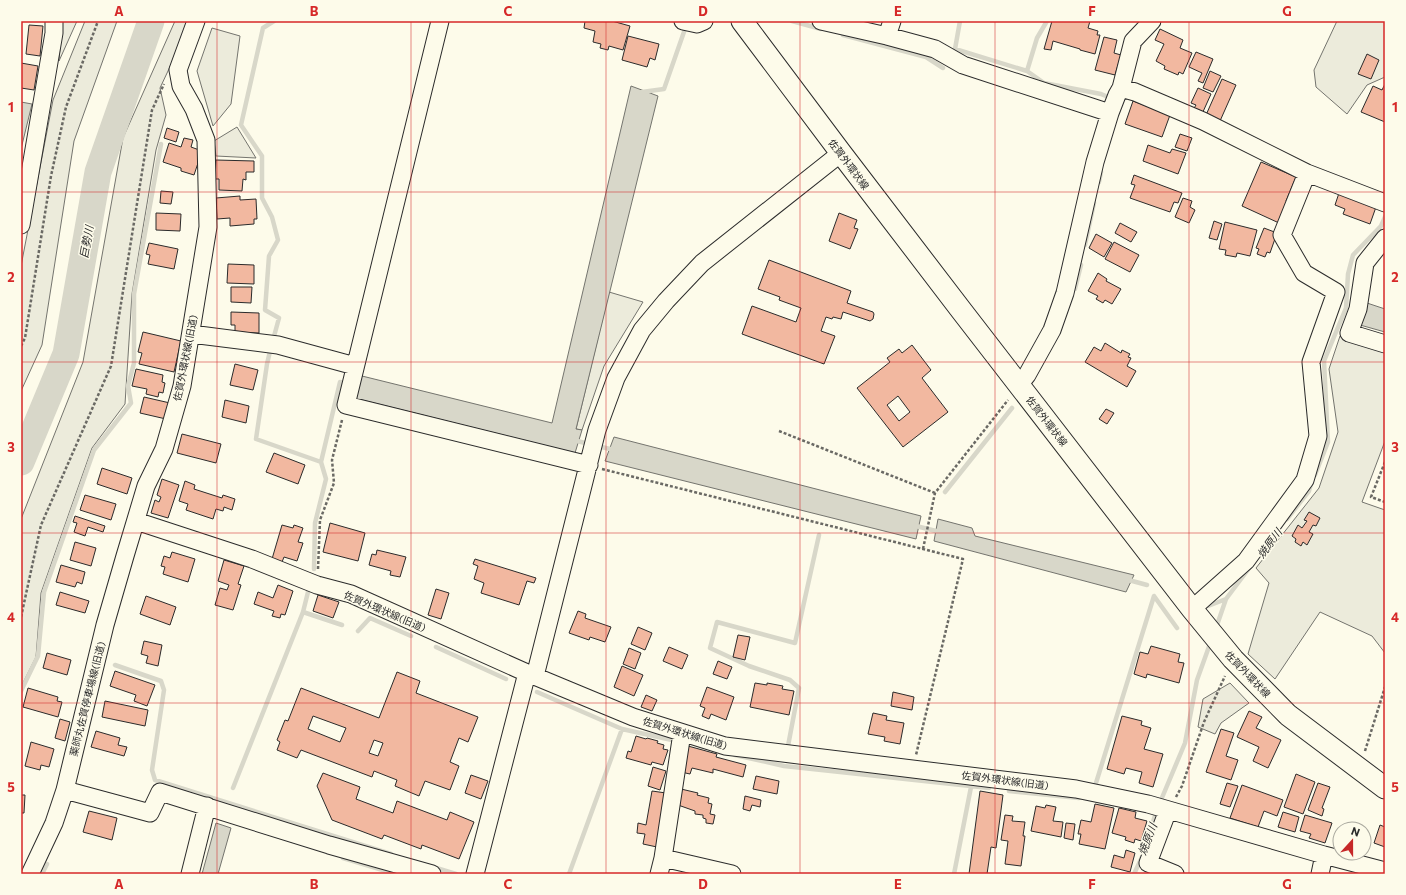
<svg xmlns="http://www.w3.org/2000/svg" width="1406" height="895" font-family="Commissioner,'Noto Sans JP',sans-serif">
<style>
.green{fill:#ecebdb;stroke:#74746e}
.water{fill:#d8d7c9;stroke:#74746e}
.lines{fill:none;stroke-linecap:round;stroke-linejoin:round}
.stream{stroke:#d8d7c9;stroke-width:4.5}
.river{stroke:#d8d7c9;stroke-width:27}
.building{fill:#f2b8a0;stroke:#2b2b2b;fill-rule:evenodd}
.minor-casing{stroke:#2b2b2b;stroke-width:19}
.major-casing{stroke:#2b2b2b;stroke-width:23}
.path{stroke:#6a6964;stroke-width:2.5;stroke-dasharray:3 2;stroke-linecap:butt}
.minor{stroke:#fdfbea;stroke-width:17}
.major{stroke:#fdfbea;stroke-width:21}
.grid{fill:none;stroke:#d62828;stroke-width:1;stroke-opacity:0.55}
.labels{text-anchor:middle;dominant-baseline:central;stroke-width:3;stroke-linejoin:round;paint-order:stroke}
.street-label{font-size:10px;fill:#2b2b2b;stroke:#fdfbea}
.water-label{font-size:11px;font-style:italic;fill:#2b2b2b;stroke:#fdfbea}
.neatline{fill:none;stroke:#d62828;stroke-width:1.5}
.grid-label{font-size:13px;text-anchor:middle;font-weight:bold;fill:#d62828}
</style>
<rect width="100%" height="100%" fill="#fdfbea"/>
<path class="green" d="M62,21H77L59,61Z
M85,21H117L74,141L42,345L21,391V266L53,100Z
M175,21H189L183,39L160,88L166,115L156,150L132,294L125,404L92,448L41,593L36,657L21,687V519L83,362L123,138Z
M1337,21H1385V77L1367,85L1347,114L1316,87L1314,70Z
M212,28L240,36L231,104L213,126L197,71Z
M237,127L256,158L216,156L214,141Z
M609,292L643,302L604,366L582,430L576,429Z
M1340,336L1385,350V441L1362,502L1385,510V653L1372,636L1320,612L1275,679L1248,654L1269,583L1256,568L1319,488L1338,432L1329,369Z
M1230,683L1249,703L1221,723L1215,734L1198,727L1203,699Z"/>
<path class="water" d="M631,86L658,96L576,429L582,430L575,453L354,398L362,376L552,423Z
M21,102L32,104L21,149Z
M1367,303L1385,309V332L1360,325Z
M614,437L921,516L916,539L605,461Z
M938,519L972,528L975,536L1134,575L1126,592L934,541Z
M216,823L231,828L218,874H202Z"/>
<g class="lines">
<path class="stream" d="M792,21L821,29
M960,21L955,49L1027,71L1044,83L1101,94L1113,99
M843,35L926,57L943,68
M1027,71L1037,38L1047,21
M642,92L664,89L685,29
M1099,182L1101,172
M1085,245L1094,203
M1075,289L1081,265
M273,340L279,318L265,310L269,256L278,240L272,217L262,198V156L241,125L263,28L274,21
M271,347L267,364L256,439L321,462L326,479L315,523L314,569
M573,440L614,450
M321,462L340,382L348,384
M1315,475L1328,442L1324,361L1346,308L1348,274L1353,255L1381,226L1385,217
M945,492L1012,408
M1287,519L1309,491L1311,484
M912,525L940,532
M1125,579L1147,585
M1208,606L1226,599
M303,612L342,625
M1216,628L1226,599L1250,567
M358,631L370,618L411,636
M436,647L506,679
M115,665L161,681L164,690L152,770L155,780L391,854
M21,691L38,656L44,592L94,450L131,403L128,386L134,363V294L161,144
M537,692L622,729L672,740
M788,746L799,688L790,680L749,666L710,648L717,622L795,643L819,535
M735,755L784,766L989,788
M1096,783L1154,596L1177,628
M233,788L303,612L308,592
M1009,791L1079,798
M1146,846L1156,812L1185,743L1197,680L1211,641
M343,858L396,874
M433,867L456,874
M42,874L47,864
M569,874L622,729
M954,874L971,787
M1134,874L1142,857"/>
<path class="river" d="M21,462L66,354L98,172L151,21"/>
</g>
<path class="building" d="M585,21H612L630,26L623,50L609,46L608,50L600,48L601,44L593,42L595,31L584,28Z
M1052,21H1090L1088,28L1098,31L1097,35H1100L1095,54L1080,50V49L1053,41L1051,50L1044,49Z
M29,25L43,26L40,56L26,54Z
M1160,29L1183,40L1180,48L1192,53L1183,74L1179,72L1178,75L1164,69L1165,66L1156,61L1164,44L1155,40Z
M628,36L659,44L655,60L650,58L647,67L622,60Z
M1104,37L1117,40L1114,53L1121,55L1115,75L1095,70Z
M1196,52L1213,59L1203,83L1198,81L1202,73L1189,67Z
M1367,54L1379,60L1371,79L1358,74Z
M21,63L38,66L34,90L21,88Z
M1210,71L1221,76L1213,92L1203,88Z
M1222,79L1236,85L1220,121L1206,115Z
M1385,84V122L1361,112L1373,86L1382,90Z
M1198,88L1211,94L1202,114L1193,110L1196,105L1191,103Z
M1133,101L1170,115L1162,137L1125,124Z
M167,128L179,132L176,142L164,138Z
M1180,134L1192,138L1187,151L1175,147Z
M184,138L193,140L191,147L202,151L194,175L181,171V168L163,162L169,143L181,147Z
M1148,145L1170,153L1172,149L1186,153L1178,174L1143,161Z
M216,160L254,161V172H246V180L243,179L242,191L219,190V179H215Z
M1261,162L1296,177L1286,201L1288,203L1279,223L1242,206Z
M1134,175L1182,193L1178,203L1174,202L1170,212L1130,198L1135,185L1131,184Z
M161,191L173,192L171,204L160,203Z
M1339,193L1376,207L1370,224L1343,214L1345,209L1335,205Z
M240,196V200L256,199L257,219H254V224L230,226V218L217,219L216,198Z
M1183,198L1192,201L1190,207L1195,210L1189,223L1175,217Z
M156,213L181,214L180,231L156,230Z
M839,213L857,220L854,228L858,229L850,249L829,241Z
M1214,221L1222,224L1217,240L1209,238Z
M1225,222L1257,230L1250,256L1237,253L1236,257L1225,255L1226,250L1219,249Z
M1120,223L1137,232L1131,242L1115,233Z
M1264,228L1277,233L1270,253L1267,252L1265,257L1257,254L1259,249L1256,248Z
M1096,234L1112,243L1104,257L1089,248Z
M1114,242L1139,255L1130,272L1105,259Z
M149,243L178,249L174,269L148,264L150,255L146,254Z
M769,260L851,291L847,303L873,312L874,314L873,319L870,321L843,312L841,319L833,317L832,319L826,317L821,331L835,336L824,364L742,334L752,306L796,322L801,308L779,300L780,297L758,289Z
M228,264L254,265V284L227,283Z
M1098,273L1107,279L1106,281L1121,289L1112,304L1105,300L1103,303L1096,299L1098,296L1088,291Z
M231,287H252L251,303L231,302Z
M231,312L259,313V333L235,332V325H231Z
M143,332L181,341L174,372L139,364L142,353L138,352Z
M1105,343L1121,353L1122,350L1130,354L1128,357L1131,358L1127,366L1136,371L1127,387L1085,362L1094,347L1101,351Z
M912,345L931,370L922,378L948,412L903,447L857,388L890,362L887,358L899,349L902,353ZM898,396L910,412L899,421L887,405Z
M235,364L258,370L253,390L230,385Z
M136,369L163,375L162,382L165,383L163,393L159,392L158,397L146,394L147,389L132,386Z
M144,397L170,403L166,419L140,413Z
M225,400L249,406L246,423L222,417Z
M1106,409L1114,413L1107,424L1099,419Z
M182,434L221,444L216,463L177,453Z
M274,453L305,465L298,484L266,472Z
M102,468L132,478L127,494L97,484Z
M162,479L179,485L168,518L151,513L155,500L159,502L161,497L157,495Z
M185,481L195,485L194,489L222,498L223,495L235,499L232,510L224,507L223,511L216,509L213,519L186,510L188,504L179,501Z
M85,495L116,504L111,520L80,510Z
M1309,512L1320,518L1316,526L1313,525L1309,532L1313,534L1307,545L1303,542L1301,546L1295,542L1296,539L1292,536L1298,525L1302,528L1307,521L1304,520Z
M75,516L105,526L103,532L88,527L85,536L74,532L77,523L73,522Z
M330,523L365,533L358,561L323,552Z
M282,525L293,528L294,525L303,528L298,542L303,543L297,561L284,557L282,562L272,559Z
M75,542L96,548L91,566L70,560Z
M377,550L406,557L400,577L390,575L391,571L369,565L372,554L376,555Z
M172,552L195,559L188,582L163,574L165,567L161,566L164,556L170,558Z
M475,559L536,578L534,583L527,581L519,605L481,593L484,583L474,579L478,566L473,564Z
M224,560L244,566L238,584L241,585L233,610L215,605L220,588L227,590L229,585L218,581Z
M61,565L85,572L82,584L77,582L75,587L56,582Z
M278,585L293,591L285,615L281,614L280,618L272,616L274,611L254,604L258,592L273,598Z
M436,589L449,593L441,619L428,615Z
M60,592L89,601L85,613L56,605Z
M318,595L339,602L333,618L313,611Z
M146,596L176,607L170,625L140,614Z
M578,611L586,614L585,618L611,627L605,642L590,637L589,640L569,633Z
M638,627L652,633L645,650L631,644Z
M738,635L750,637L745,660L733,657Z
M144,641L162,645L158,666L146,663L148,656L141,654Z
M1151,646L1180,654L1178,662L1184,663L1179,683L1147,674L1146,678L1134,674L1140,652L1148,654Z
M669,647L688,655L682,669L663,661Z
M629,648L641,653L635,669L623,664Z
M47,653L71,660L67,675L43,668Z
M718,661L732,667L727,679L713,674Z
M622,666L643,675L634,696L614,687Z
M115,671L155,685L147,706L134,701L136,695L110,686Z
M397,672L420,681L416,693L478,717L468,742L459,738L450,762L459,766L450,790L425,781L419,796L395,786L397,780L374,771L372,777L301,750L297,758L277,750L280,742L277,740L285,720L288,721L301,688L379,718ZM313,716L346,728L340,742L308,729ZM374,740L383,743L378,756L369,753Z
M755,683L767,685V683L783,686L782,689L794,691L789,715L750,707Z
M707,687L734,697L726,720L711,714L709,719L702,716L705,708L700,706Z
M28,688L58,697L57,701L62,702L58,717L23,707Z
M893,692L914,697L912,710L891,706Z
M646,695L657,700L652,711L641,707Z
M105,701L148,710L145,726L102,717Z
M1249,711L1262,717L1256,728L1281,740L1268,768L1253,761L1259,747L1237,737Z
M873,713L887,716L886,720L904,723L900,744L884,741L885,737L868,734Z
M1122,716L1142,721L1141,725L1151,728L1144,749L1163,754L1153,787L1139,783L1142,772L1126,768L1124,774L1107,769Z
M60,719L70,722L65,741L55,738Z
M1221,729L1234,733L1226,756L1238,760L1231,780L1206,772Z
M96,731L120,738L118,745L127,747L124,756L91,747Z
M636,736L646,739L647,738L658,741L657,743L664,745L663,749L668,750L663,765L652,762L651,765L626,758L628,751L631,752Z
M31,742L54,749L49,767L41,765L40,770L25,766Z
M688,746L717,754L716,757L746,765L743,777L713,769V773L692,768L690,774L681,772Z
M653,767L666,771L660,790L648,786Z
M323,773L360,787L356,799L393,813L397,801L447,820L450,812L474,822L459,859L422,845L421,849L384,835L382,839L332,820L317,786Z
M1296,774L1315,782L1303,814L1284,807Z
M471,775L488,781L481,799L465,793Z
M756,776L779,781L777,794L753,789Z
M1227,783L1238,786L1230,807L1220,804Z
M1318,783L1330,787L1322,808L1324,809L1322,816L1308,810Z
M1242,785L1283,800L1277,816L1264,811L1258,827L1230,818Z
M681,789L698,793L697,795L709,798L708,803L712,804L710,814L715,815L713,824L706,823V819L703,818V815L695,814V811L678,805Z
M652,791L666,793L657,847L643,844L645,834L637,833L638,823L646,825Z
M980,791L1003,795L996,848L991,847L987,874H969Z
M21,795H25L24,813H21Z
M745,796L761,800L760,807L752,805L750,811L743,809Z
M1095,804L1114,808L1105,849L1079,844L1081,834H1078L1081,820L1091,822Z
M1046,805L1056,807L1053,821L1063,822L1061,837L1031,831L1036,806L1045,808Z
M1119,808L1136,812L1135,818L1147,821L1141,841L1135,839L1134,843L1125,840L1126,837L1112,833Z
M89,811L117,818L112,840L83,832Z
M1283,812L1299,817L1295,832L1278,827Z
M1005,815L1013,816L1012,821L1025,822L1023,836H1025L1021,866L1005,864L1008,841L1001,840Z
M1305,815L1332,823L1325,843L1309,838L1311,834L1300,831Z
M1066,823L1075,824L1073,840L1064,838Z
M1380,825L1385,827V847L1374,843Z
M1126,850L1135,853L1130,872L1111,867L1114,855L1124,858Z"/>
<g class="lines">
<g class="minor-casing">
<path id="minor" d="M440,21L346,405L589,465
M683,21L697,24L704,21
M821,21L887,36L935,49L963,65L1110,113
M887,36L892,21
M1121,88L1135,92L1203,121L1307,173L1385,203
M21,225L54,33V21
M1385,238L1365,263L1358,309L1349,333L1385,344
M191,334L278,345L355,366
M1019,385L1027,375L1052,330L1065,293L1095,162L1110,113L1117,95L1121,88L1133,41L1152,21
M136,521L252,559L317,585L351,594L527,673L633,717L725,746L1076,789L1148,804L1324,855L1385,871
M1192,609L1246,561L1305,480L1318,436L1311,362L1336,292L1304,273L1282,235L1307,173
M535,676L597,430L616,378L642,330L666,301L702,263L841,153
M65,790L150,813L160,792L329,845L432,874
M1168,810L1148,863L1175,874
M663,858L732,874
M30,874L54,823L65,790L105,625L125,556L146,486L164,449L182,386L208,227L206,140L194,109L181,86L178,70L196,21
M190,874L207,806
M475,874L527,673
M659,874L663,858L682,733
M1320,874L1324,855"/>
</g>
<g class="major-casing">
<path id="major" d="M742,21L841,153L961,310L1192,609L1233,659L1288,715L1385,788"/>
</g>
<path class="path" d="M21,346L25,338L51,176L66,107L98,21
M779,431L935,493
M1385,462L1371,497L1385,502
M602,469L963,559L916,755
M923,549L935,493L1008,400
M318,569L320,520L334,483L332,460L342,420
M21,617L41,525L111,366L152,110L164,84
M1365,751L1385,687
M1176,797L1182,786L1204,722L1225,676"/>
<use href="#minor" class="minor"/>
<use href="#major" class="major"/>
</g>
<path class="grid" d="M217,21V874M411,21V874M606,21V874M800,21V874M995,21V874M1189,21V874M21,192H1385M21,362H1385M21,533H1385M21,703H1385"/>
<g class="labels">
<g class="street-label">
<text transform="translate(849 164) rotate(53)">佐賀外環状線</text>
<text transform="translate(185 358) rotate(-79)">佐賀外環状線(旧道)</text>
<text transform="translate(1047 421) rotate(52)">佐賀外環状線</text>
<text transform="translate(385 611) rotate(23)">佐賀外環状線(旧道)</text>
<text transform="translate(1248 674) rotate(46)">佐賀外環状線</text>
<text transform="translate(87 699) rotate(-76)">薬師丸佐賀停車場線(旧道)</text>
<text transform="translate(685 733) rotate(17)">佐賀外環状線(旧道)</text>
<text transform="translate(1005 780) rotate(7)">佐賀外環状線(旧道)</text>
</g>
<g class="water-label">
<text transform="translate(86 242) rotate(-80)">巨勢川</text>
<text transform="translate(1269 543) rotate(-53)">焼原川</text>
<text transform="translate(1147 839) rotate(-69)">焼原川</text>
</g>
</g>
<rect width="1406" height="895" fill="none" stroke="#fdfbea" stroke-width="44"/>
<g transform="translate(1352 841) rotate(21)"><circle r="19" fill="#fdfbea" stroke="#a9a89e"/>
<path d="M0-3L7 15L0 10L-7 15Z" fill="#c62828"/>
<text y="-6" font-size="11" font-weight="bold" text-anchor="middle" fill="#2b2b2b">N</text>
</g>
<rect x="22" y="22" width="1362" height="851" class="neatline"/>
<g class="grid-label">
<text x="119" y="16">A</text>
<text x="314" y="16">B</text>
<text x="508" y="16">C</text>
<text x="703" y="16">D</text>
<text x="898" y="16">E</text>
<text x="1092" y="16">F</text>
<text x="1287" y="16">G</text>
<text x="11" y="112">1</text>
<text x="1395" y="112">1</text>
<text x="11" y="282">2</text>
<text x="1395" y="282">2</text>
<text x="11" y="452">3</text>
<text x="1395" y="452">3</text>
<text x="11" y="622">4</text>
<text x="1395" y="622">4</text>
<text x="11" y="792">5</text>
<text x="1395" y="792">5</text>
<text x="119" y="889">A</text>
<text x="314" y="889">B</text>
<text x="508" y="889">C</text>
<text x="703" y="889">D</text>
<text x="898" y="889">E</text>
<text x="1092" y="889">F</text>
<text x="1287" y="889">G</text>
</g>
</svg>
